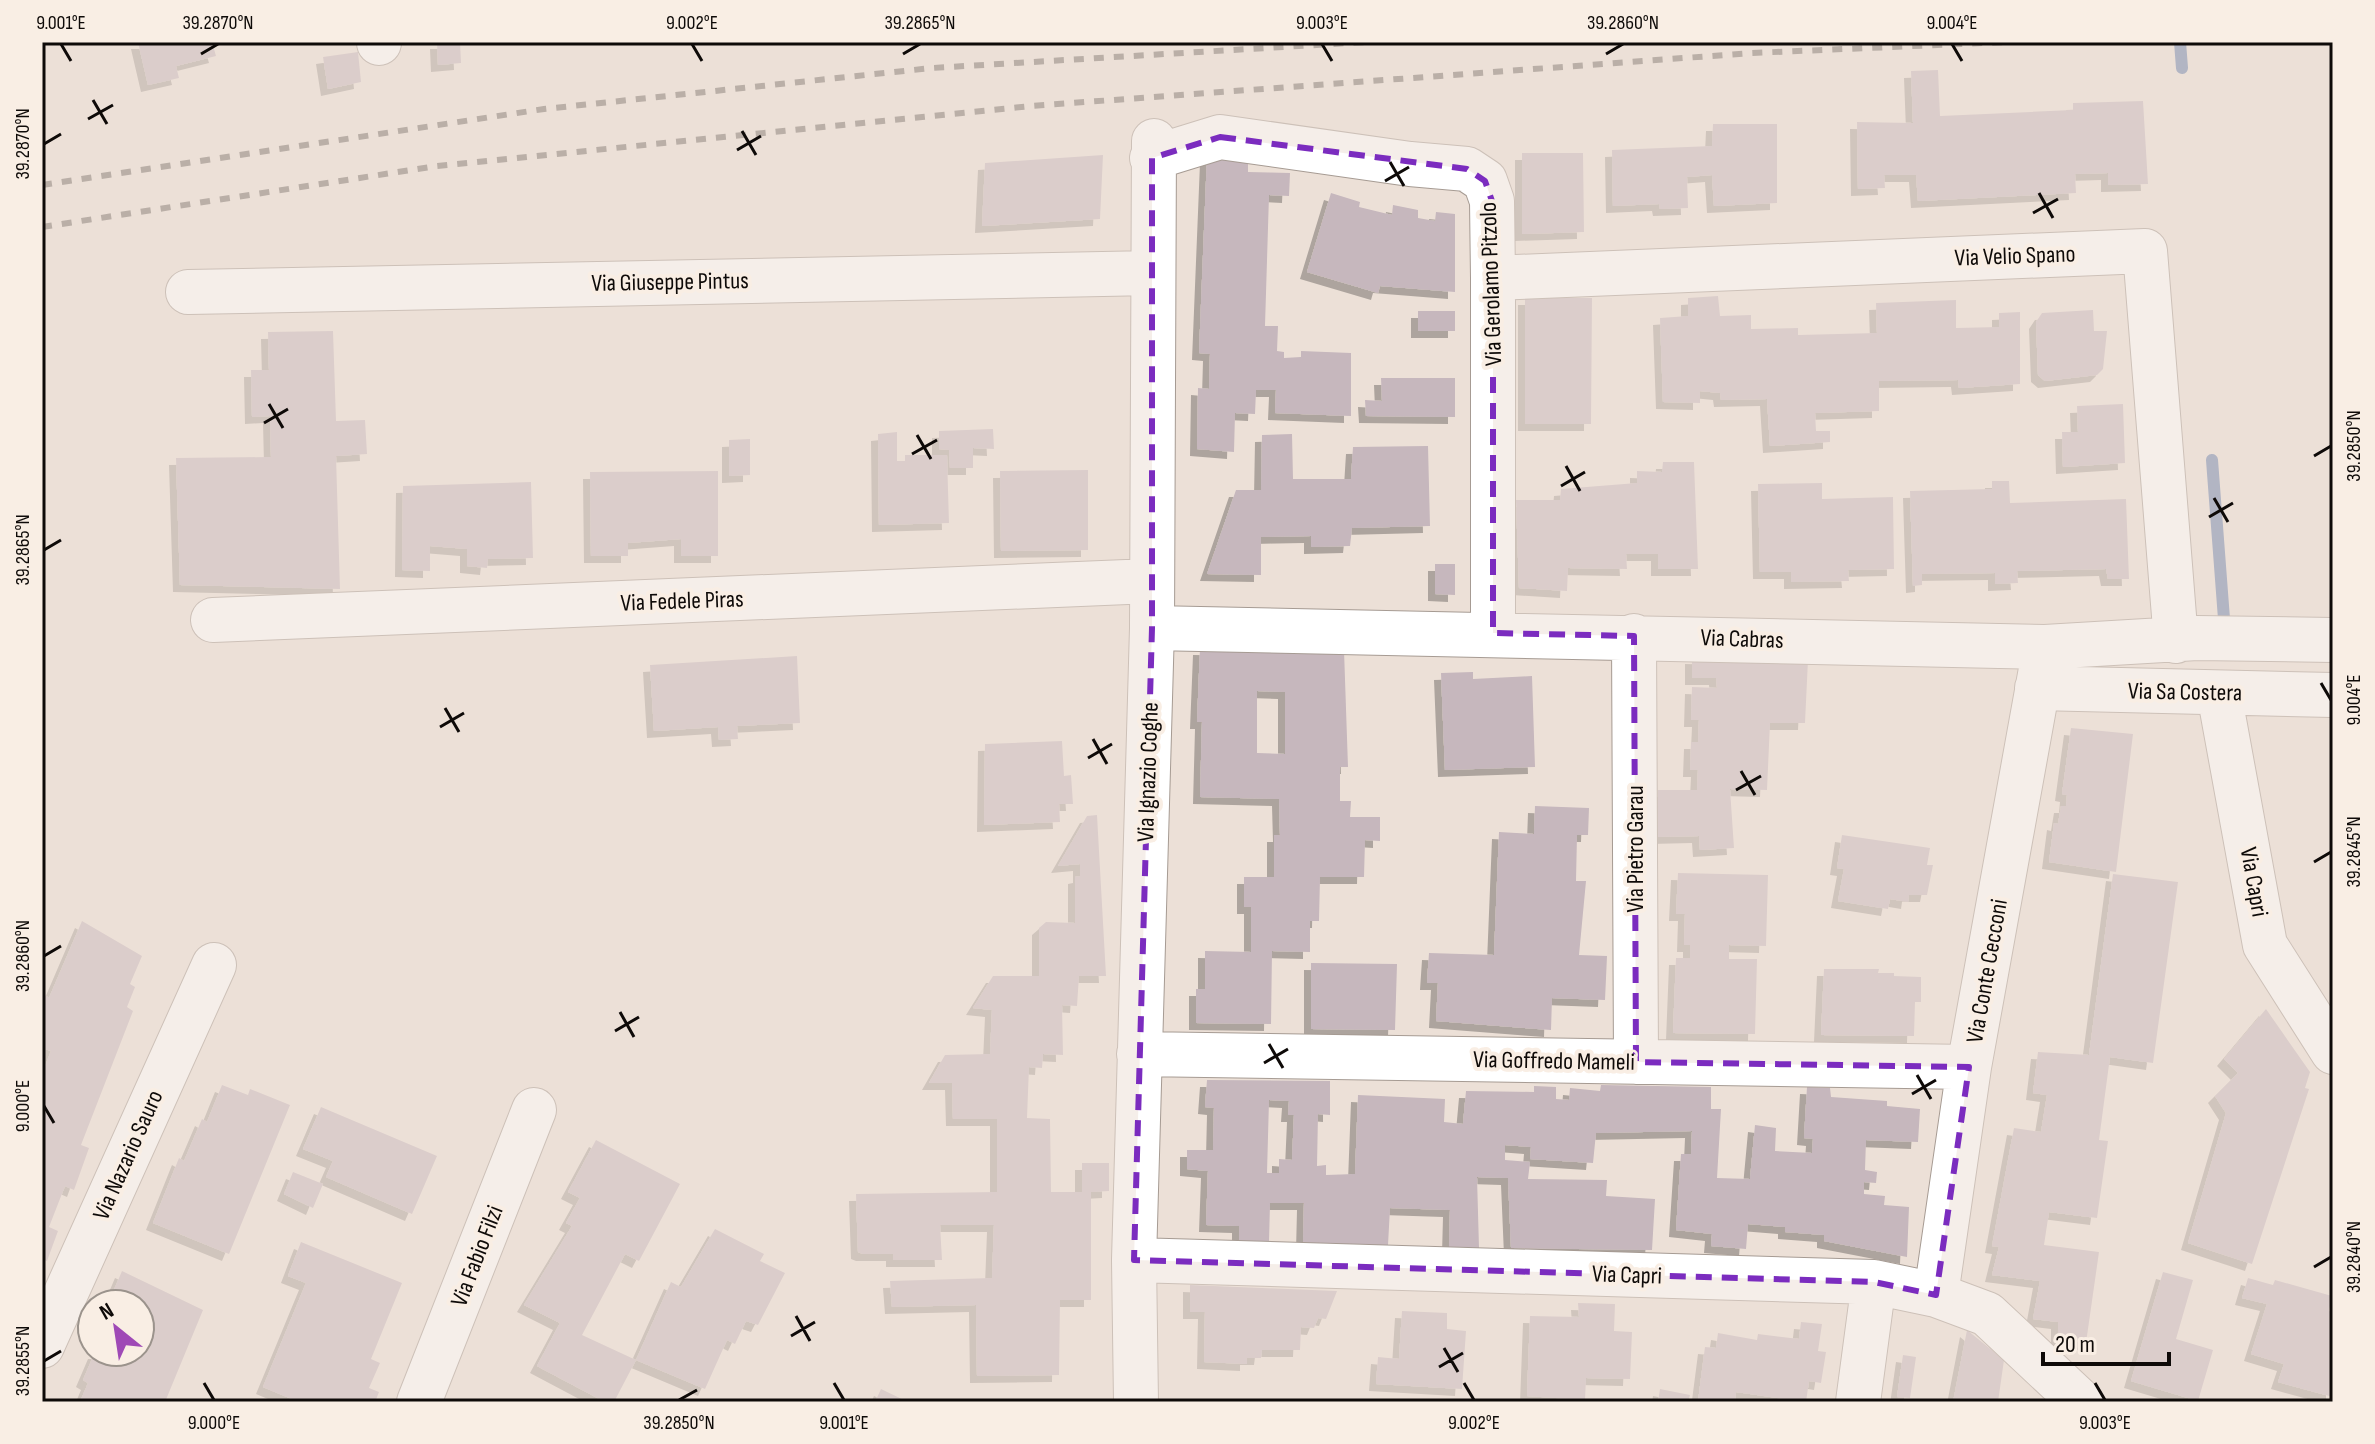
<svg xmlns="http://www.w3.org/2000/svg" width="2375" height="1444" font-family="'Sofia Sans Condensed',sans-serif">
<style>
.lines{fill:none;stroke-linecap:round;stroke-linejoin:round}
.stream{stroke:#6a80ab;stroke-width:12}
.building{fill:#c6b7bd;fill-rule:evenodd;filter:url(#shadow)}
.minor-casing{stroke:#a69b93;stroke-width:46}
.minor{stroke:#fff;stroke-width:44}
.rail{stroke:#7c746e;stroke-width:6;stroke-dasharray:10 10;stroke-linecap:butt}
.marked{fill:none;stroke:#7b2cbf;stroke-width:6;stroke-dasharray:16 10;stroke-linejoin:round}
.ticks{fill:none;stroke:#0e0a08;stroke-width:3}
.labels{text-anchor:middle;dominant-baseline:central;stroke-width:8;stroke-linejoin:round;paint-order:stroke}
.street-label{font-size:24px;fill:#0e0a08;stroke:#f9eee4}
.neatline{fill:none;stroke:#0e0a08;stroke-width:3}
.ticks-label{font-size:20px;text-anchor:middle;fill:#0e0a08}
</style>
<defs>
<filter id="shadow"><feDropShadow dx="-7" dy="7" stdDeviation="0" flood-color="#0004"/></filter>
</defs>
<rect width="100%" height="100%" fill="#ece0d7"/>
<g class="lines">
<path class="stream" d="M2180,42L2182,68
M2212,460L2225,632"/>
</g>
<path class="building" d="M138,42H212L216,56L176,66L179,78L148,85Z
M437,42H460L461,63L438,65Z
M358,52L361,82L328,89L323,57Z
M1938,70L1940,116L2073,110V103L2143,101L2148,184L2108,185V173L2075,174L2076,193L1918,201L1916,175H1884L1885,188L1858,189L1857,122L1913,123L1911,71Z
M1713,124H1777V203L1714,206L1712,175L1687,177L1688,208L1660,209L1659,204L1613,206L1612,150L1712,146Z
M1522,153H1583L1584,232L1522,234Z
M1103,155L1100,219L982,226L985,163Z
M1207,156L1248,158V172L1290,173L1289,196L1269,195L1265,326H1278L1277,351L1284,352V358L1301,357V351L1351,353V416L1275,413L1276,390H1256L1255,414L1235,413L1234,452L1197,449L1198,388L1209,389L1210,354L1199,353Z
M1331,193L1360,202L1359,207L1392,215L1393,205L1418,210V218L1435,221L1436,212L1455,214V292L1380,286L1378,293L1307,272Z
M1718,296L1720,316L1751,315V329L1798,328V335L1877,333L1876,303L1956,300V328L1999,327V313L2020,312V384L1959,388L1958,380L1879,381V411L1815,413L1816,431H1830V442L1770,446L1767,399L1721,400L1720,393L1700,391V403L1663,402L1660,318L1688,316V298Z
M1525,298H1592L1591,424H1525Z
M2093,310L2094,331H2107L2103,369L2097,375L2045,381L2038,375L2036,322L2042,313Z
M1418,311H1455V331H1418Z
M333,331L336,421L365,420L367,454L336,456L340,589L180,585L176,458L271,457L270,416L252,417L251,370H269L268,332Z
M1381,378H1455V417L1366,416L1365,400L1382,401Z
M2123,404L2125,463L2063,467L2062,432H2078L2077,406Z
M993,429L994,449L973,448V468H950L949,450L939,449V431Z
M897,432V461H905V455H947L949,523L879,525L878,434Z
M1292,434L1293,479H1351L1353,447L1428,446L1430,526L1352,528L1350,546L1311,547V536L1261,537V575L1207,574L1236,490H1261L1262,435Z
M750,439V475L729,476V440Z
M1663,462H1694L1698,569H1658V554H1626L1627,569L1568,568L1567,591L1519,588L1516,500H1560L1561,489L1637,483V471L1662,472Z
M1088,470V550L1001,551L1000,471Z
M718,471V556H681V539L628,543V556H591L590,472Z
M1992,481H2009L2010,503L2126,499L2129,579H2108L2106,569L2017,571L2018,583L1995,584V573L1922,574V585L1913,586L1910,491L1992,489Z
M531,482L533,558L488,559L487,568L467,566V549L430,546V571L402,570L403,486Z
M1822,483V499L1893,497L1894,569L1848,570L1849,581L1791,582V572H1760L1758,484Z
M1435,564H1455V595L1435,594Z
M1200,648L1344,650L1348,767H1340V801H1351L1350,817H1380V841L1365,840L1364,877H1320L1319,921H1310V952L1272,951L1271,1024L1196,1023V989H1205V951L1251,952V907H1244V877H1274V835H1280L1279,799L1200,797L1202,722H1197ZM1257,691L1285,692V754L1257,753Z
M797,656L800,723L737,726L738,739L719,740L718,727L654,731L650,665Z
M1692,657L1808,660L1805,723H1770L1767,790L1730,789L1734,848L1700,850L1699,836L1657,837L1658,790H1697L1698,770H1690L1691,742H1698L1699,720H1691L1692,687L1717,688L1716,678H1692Z
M1473,672V679L1532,676L1535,767L1445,770L1441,673Z
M2071,728L2133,734L2116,872L2049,862L2054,823L2058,824L2061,806H2066L2067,795L2062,794Z
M1062,741L1064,776L1071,775L1073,804H1059L1060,822L984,825L985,744Z
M1535,806L1589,808L1588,835H1577L1576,881H1586L1579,955L1607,956L1605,1000L1552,998L1551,1030L1436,1021L1438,983H1427L1429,953L1494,955L1499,832L1534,834Z
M1097,815L1106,976H1079L1077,1006L1062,1005L1063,1055L1043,1054L1042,1068L1029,1067L1027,1118L1050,1119L1051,1192H1082V1163H1109V1191L1091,1192V1300H1060L1059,1375L977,1376L976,1305L892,1307L890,1281L992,1278L994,1225H940L942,1260H893V1254H863L858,1252L856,1194L997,1192V1119H953L952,1083H929L945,1055L990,1054L992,1010L973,1008L993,976H1039V928L1046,922L1075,923V877L1080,876V864L1058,866L1087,816Z
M1842,835L1930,848L1927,865H1933L1927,895H1909L1908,902L1890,899L1888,909L1838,901L1844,869L1837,868Z
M1678,873L1768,875L1766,946L1729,945V959H1757L1755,1034L1673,1033L1676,958H1690V945H1684L1685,914H1676Z
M2113,874L2178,882L2153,1063L2110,1057L2099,1140L2108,1141L2097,1218L2049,1212L2044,1245L2099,1252L2086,1343L2058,1338V1322L2033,1319L2040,1281L1992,1275L1999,1247L1992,1246L2014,1128L2041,1132L2047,1095L2033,1093L2038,1052L2089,1055Z
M82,921L142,956L130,984L135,987L127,1007L133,1011L81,1145L89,1148L74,1190L65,1186L49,1227L58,1231L47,1261L42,1259V1074L51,1051L42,1048V993L49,998Z
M1311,963L1397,964L1395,1030L1311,1029Z
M1824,969H1879L1878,973H1894V976L1921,977V1002H1915L1914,1036L1821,1035Z
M2266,1009L2310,1072L2305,1088L2309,1089L2252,1264L2188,1243L2226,1113L2215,1096L2238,1073L2224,1059Z
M1207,1080L1330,1081V1115L1318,1114L1317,1166L1326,1165V1175L1355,1174L1358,1095L1445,1099L1444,1122L1463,1124L1466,1091L1534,1092V1086L1556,1087V1099L1569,1100L1570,1088L1600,1091L1601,1085L1711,1087V1109H1721L1717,1178L1750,1179L1755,1125L1776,1128L1775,1151L1812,1153L1813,1139L1804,1138L1807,1087L1830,1088L1831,1097L1887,1101V1106L1920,1109L1918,1142L1866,1140L1865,1170L1877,1172L1876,1183L1864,1182V1194L1885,1196L1884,1205L1909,1207L1907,1257L1824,1241V1235L1785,1232V1227L1748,1224L1746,1249L1711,1246L1712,1234L1676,1230L1681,1154H1691L1692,1131L1596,1133L1593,1163L1530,1159L1531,1147L1505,1145V1160L1530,1162L1528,1179L1607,1180L1606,1196L1655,1199L1652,1250L1511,1248L1508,1178L1477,1177L1479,1248L1449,1247L1450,1210L1390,1208L1388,1245L1303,1244L1304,1203H1270L1269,1242H1239V1226L1206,1225L1208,1171L1187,1169V1150H1213L1214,1108L1205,1107ZM1269,1100L1289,1101L1288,1115H1294L1292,1160L1279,1159V1173H1267Z
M222,1085L248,1095L250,1089L290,1105L229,1254L153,1223L179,1158L184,1161L202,1119L207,1122Z
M321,1107L437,1156L412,1214L326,1177L333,1161L303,1149Z
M596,1140L680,1184L639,1261L625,1254L582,1335L636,1360L671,1282L681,1287L715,1229L764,1254L760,1261L785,1273L758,1325L746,1321L735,1344L727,1340L705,1389L636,1360L614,1402H605L537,1366L560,1323L524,1305L572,1226L566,1223L580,1198L568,1192Z
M293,1172L323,1184L313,1208L284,1194Z
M301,1242L402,1283L371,1359L380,1363L369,1388L379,1392L375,1402H299L263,1387L306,1283L288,1276Z
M122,1271L203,1310L165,1402H80L88,1383L83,1380L95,1352H140V1304H108Z
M2163,1272L2193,1280L2176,1339L2213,1350L2198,1401L2131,1381Z
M2248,1278L2273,1285L2275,1280L2332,1296L2329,1311L2333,1313V1397L2278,1382L2284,1364L2251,1354L2267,1304L2242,1298Z
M1190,1285L1337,1291L1326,1319L1318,1318L1314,1328L1301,1327L1300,1350H1262L1261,1358H1247V1364L1204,1362L1205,1312H1190Z
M1578,1303L1615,1304L1614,1331L1632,1332L1630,1379L1586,1378L1585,1400L1527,1396L1530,1316L1579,1317Z
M1402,1311L1447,1313V1329L1466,1331L1462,1389L1376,1384L1378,1357L1399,1359Z
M1801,1322L1822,1324L1818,1351L1826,1352L1821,1383L1809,1381L1806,1402L1736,1392L1735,1402L1698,1401L1705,1347L1716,1348L1718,1333L1757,1340L1758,1334L1799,1339Z
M1967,1330L2004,1360L1998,1402H1953Z
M1903,1355L1916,1357L1910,1398L1897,1397Z
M881,1389L908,1402H875Z
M1660,1389L1690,1395L1688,1402H1658Z"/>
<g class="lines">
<g class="minor-casing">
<path id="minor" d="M379,42V43
M1152,158L1220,137L1410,164L1467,169L1485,181L1492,201L1493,278V633
M1493,278L2145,251L2176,641
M188,292L1152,273
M213,620L1151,581
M1152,628L2045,647L2197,638L2333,640
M1634,636L1636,1062
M2037,688L2333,695
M2219,693L2265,945L2333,1052
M1139,1054L1969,1067
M1134,1260L1874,1282L1936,1295L1987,1314L2081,1402
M1936,1295L1969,1067L2045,647
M42,1346L214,965
M419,1402L534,1110
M1136,1402L1134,1260L1152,628L1154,141
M1858,1402L1874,1282"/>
</g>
<use href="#minor" class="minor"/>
<path class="rail" d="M42,185L544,109L932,68L1366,42
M42,227L437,166L1031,106L1752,53L2007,42"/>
</g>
<path d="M0 0H2375V1444H0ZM1220,137L1467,169L1485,181L1492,201L1493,278V633L1634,636L1636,1062L1969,1067L1936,1295L1874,1282L1134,1260L1152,628V158Z" fill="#ece0d7" fill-opacity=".55" fill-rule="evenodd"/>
<path class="marked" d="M1220,137L1467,169L1485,181L1492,201L1493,278V633L1634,636L1636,1062L1969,1067L1936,1295L1874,1282L1134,1260L1152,628V158Z"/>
<path class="ticks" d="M61,44L71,61M692,44L702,61M1322,44L1332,61M1952,44L1962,61M201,54L218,44M903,54L920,44M1606,54L1623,44M93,100L107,124M88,119L113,105M742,131L756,155M44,144L61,134M737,150L761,136M1390,162L1404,186M1385,181L1409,167M2039,193L2053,218M2033,213L2058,199M269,404L283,428M264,423L288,409M917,435L931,459M912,454L937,440M2314,456L2331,446M1566,466L1580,491M1561,486L1585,472M2214,498L2228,522M2209,517L2233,503M44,550L61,540M2321,683L2331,700M445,708L459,732M440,727L464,713M1093,739L1107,764M1088,758L1112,744M1741,771L1755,795M1736,790L1761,776M2314,862L2331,852M44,956L61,946M620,1012L634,1037M615,1031L639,1017M1269,1044L1283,1068M1264,1063L1288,1049M1917,1075L1931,1099M1912,1094L1936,1080M44,1106L54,1123M2314,1267L2331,1257M796,1316L810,1341M791,1336L815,1322M1444,1348L1458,1372M44,1361L61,1351M1439,1367L1463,1353M204,1383L214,1400M834,1383L844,1400M1464,1383L1474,1400M2095,1383L2105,1400M679,1400L697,1390"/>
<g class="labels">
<g class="street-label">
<text transform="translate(2015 256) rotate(-2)">Via Velio Spano</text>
<text transform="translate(670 282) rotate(-1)">Via Giuseppe Pintus</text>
<text transform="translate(1491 284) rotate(-92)">Via Gerolamo Pitzolo</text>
<text transform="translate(682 601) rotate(-2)">Via Fedele Piras</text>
<text transform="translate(1742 639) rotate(2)">Via Cabras</text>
<text transform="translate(2185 692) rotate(1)">Via Sa Costera</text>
<text transform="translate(1148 772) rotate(-88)">Via Ignazio Coghe</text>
<text transform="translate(1635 849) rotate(-90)">Via Pietro Garau</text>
<text transform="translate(2254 882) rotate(80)">Via Capri</text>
<text transform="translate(1987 971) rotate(-80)">Via Conte Cecconi</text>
<text transform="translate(1554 1061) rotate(1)">Via Goffredo Mameli</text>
<text transform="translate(128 1155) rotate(-66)">Via Nazario Sauro</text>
<text transform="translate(477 1256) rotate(-69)">Via Fabio Filzi</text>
<text transform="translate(1627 1275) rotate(2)">Via Capri</text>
</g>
</g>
<rect width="2375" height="1444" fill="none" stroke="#f9eee4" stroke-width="88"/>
<g transform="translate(116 1328) rotate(330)"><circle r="38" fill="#f9eee4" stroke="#9b938c" stroke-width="2"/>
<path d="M0-6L14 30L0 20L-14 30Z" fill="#9f49b6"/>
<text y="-12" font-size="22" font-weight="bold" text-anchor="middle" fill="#0e0a08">N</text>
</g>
<path d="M2043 1352v12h126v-12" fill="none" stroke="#0e0a08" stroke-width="4"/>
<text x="2055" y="1352" font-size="24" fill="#0e0a08" stroke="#f9eee4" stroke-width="6" paint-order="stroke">20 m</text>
<rect x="44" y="44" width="2287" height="1356" class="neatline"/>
<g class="ticks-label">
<text x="61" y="29">9.001°E</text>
<text x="218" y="29">39.2870°N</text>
<text x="692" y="29">9.002°E</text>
<text x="920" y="29">39.2865°N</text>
<text x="1322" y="29">9.003°E</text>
<text x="1623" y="29">39.2860°N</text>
<text x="1952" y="29">9.004°E</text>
<text transform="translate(22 144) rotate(-90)" y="7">39.2870°N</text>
<text transform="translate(2353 446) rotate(-90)" y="7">39.2850°N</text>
<text transform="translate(22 550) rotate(-90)" y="7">39.2865°N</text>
<text transform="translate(2353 700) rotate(-90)" y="7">9.004°E</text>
<text transform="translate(2353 852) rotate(-90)" y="7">39.2845°N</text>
<text transform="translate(22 956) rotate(-90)" y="7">39.2860°N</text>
<text transform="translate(22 1106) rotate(-90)" y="7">9.000°E</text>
<text transform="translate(2353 1257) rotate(-90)" y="7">39.2840°N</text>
<text transform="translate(22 1361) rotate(-90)" y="7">39.2855°N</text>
<text x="214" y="1429">9.000°E</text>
<text x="679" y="1429">39.2850°N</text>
<text x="844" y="1429">9.001°E</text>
<text x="1474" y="1429">9.002°E</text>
<text x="2105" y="1429">9.003°E</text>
</g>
</svg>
